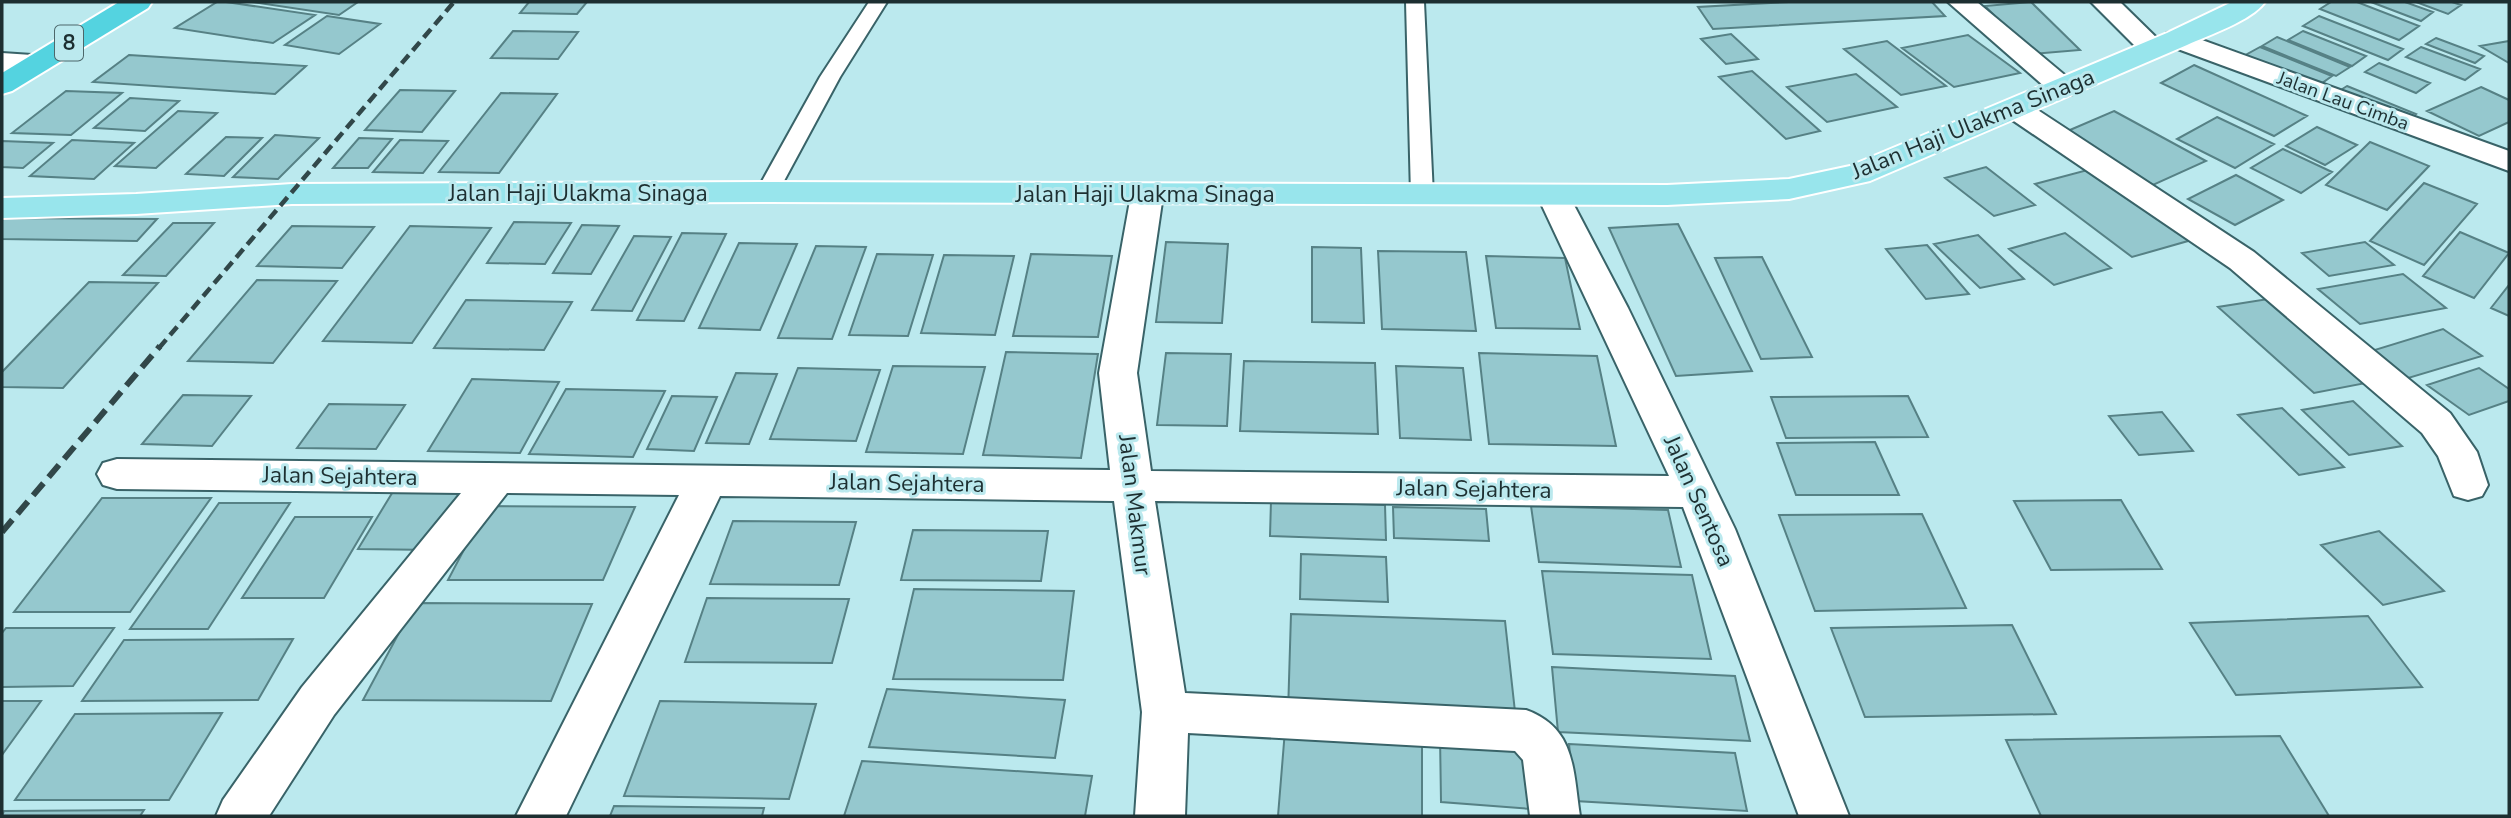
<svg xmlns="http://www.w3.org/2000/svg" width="2511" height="818" font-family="'Nunito Sans',sans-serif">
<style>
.building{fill:#95c8ce;stroke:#568185;stroke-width:2}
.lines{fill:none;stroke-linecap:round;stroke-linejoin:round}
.lane-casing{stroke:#396368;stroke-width:4}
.street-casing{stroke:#396368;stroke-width:4}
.primary-casing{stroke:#fff;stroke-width:4}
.highway-casing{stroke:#fff;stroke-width:4}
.lane{fill:#fff;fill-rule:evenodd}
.street{fill:#fff;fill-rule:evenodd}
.primary{fill:#98e5ec;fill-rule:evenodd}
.highway{fill:#54d3e0;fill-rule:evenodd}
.rail-far1{stroke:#314749;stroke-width:4.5;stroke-dasharray:11 6;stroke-linecap:butt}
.rail{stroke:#314749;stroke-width:6;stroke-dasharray:16 8;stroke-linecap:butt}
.labels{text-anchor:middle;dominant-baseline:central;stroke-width:6;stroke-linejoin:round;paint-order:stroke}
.far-street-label{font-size:19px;fill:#1d2f31;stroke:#bbe9ee}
.shield{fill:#bbe9ee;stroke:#4c676a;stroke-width:2}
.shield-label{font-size:21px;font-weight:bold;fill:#1d2f31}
.street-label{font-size:23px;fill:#1d2f31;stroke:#bbe9ee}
</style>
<rect width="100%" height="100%" fill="#bbe9ee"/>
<path class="building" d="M217,2H226L315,15L273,43L175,28Z
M252,2H358L339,15Z
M529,2H587L577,14L520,13Z
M1789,2H1932L1945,16L1713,29L1698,7Z
M2031,2L2080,50L2032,54L1985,6Z
M2331,2H2357L2419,26L2399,40L2320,9Z
M2371,2H2405L2433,12L2421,21Z
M2416,2H2452L2461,5L2448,14Z
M327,16L380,24L339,54L285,45Z
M2319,16L2403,49L2388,60L2303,26Z
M513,31L578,32L558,59L491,58Z
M2303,31L2366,56L2352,66L2288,40Z
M1731,34L1758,59L1726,64L1701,39Z
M1968,35L2020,73L1954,87L1902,48Z
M2277,37L2350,67L2336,76L2262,46Z
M2436,38L2484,56L2475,63L2426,44Z
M1887,41L1946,86L1901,95L1844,49Z
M2509,41V63L2480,46Z
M2260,47L2332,76L2315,88L2242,57Z
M2421,47L2480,69L2465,80L2406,57Z
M129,55L306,66L275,94L93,82Z
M2379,63L2430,83L2416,93L2365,72Z
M2194,65L2307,116L2274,136L2161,83Z
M1752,71L1820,131L1786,139L1719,77Z
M1856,74L1897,107L1827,122L1787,87Z
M2347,86L2416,114L2406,122L2336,93Z
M2481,87L2509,100V122L2479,136L2427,111Z
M400,90L455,91L422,132L365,130Z
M66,91L122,93L71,135L12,133Z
M501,93L557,94L499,173L439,172Z
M130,98L179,101L145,131L94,128Z
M178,111L217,113L156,168L115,166Z
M2114,111L2206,161L2153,185L2063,133Z
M2217,117L2274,144L2235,168L2177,139Z
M2317,127L2357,145L2325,165L2286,146Z
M275,135L319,138L278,179L233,177Z
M226,137L262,138L224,176L186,174Z
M359,138L392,139L368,168H333Z
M72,140L134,143L94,179L30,176Z
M400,140L448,141L423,173L373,172Z
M2,141L53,143L23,168L2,167Z
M2370,142L2429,166L2387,210L2326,185Z
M2283,149L2332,172L2301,193L2251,168Z
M1986,167L2035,205L1994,216L1945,178Z
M2095,168L2195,239L2132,257L2035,184Z
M2236,175L2283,200L2235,225L2188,199Z
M2424,183L2477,204L2424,265L2370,241Z
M4,218L157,219L137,241L2,239V220Z
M514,222L571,223L545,264L487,263Z
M173,223H214L166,276L123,275Z
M1678,224L1752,371L1676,376L1609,228Z
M582,225L619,226L591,274L553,273Z
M292,226L374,227L342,268L257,266Z
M410,226L491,228L412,343L323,341Z
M2460,232L2509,253L2474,298L2423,276Z
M682,233L726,234L684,321L637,320Z
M2065,233L2111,268L2054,285L2009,249Z
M1978,235L2024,279L1980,288L1934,244Z
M634,236L671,237L632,311L592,310Z
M1166,242L1228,244L1222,323L1156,322Z
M2365,242L2394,265L2329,276L2302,253Z
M739,243L797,244L760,330L699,328Z
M1927,245L1969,294L1926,299L1886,249Z
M816,246L866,247L832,339L778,338Z
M1312,247L1361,248L1364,323L1312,322Z
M1378,251L1466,252L1476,331L1382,329Z
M877,254L933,255L908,336L849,335Z
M1031,254L1112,256L1098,337L1013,336Z
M944,255L1014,256L995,335L921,333Z
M1486,256L1565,258L1580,329L1496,328Z
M1762,257L1812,357L1761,359L1715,258Z
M2403,274L2446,308L2360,324L2318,289Z
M257,280L337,281L273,363L188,361Z
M89,282L158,283L63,388L2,387V372Z
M2509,285V316L2491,308Z
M2268,299L2366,383L2314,393L2218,307Z
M466,300L572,302L544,350L434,348Z
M2443,329L2482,356L2405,379L2368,352Z
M1006,352L1098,354L1081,458L983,455Z
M1166,353L1231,354L1227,426L1157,425Z
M1479,353L1597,356L1616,446L1489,444Z
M1244,361L1375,363L1378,434L1240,431Z
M893,366L985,367L963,454L866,452Z
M1396,366L1463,368L1471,440L1400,438Z
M798,368L880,370L856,441L770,439Z
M2479,368L2509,389V401L2469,415L2427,385Z
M736,373L777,374L749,444L706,443Z
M472,379L559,382L520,453L428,451Z
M566,389L665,391L633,457L529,454Z
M183,395L251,396L212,446L142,444Z
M672,396L717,397L694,451L647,449Z
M1908,396L1928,437L1786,438L1771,397Z
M2353,401L2402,446L2349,455L2302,410Z
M329,404L405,405L376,449L297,448Z
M2282,408L2344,467L2299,475L2238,415Z
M2162,412L2193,451L2139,455L2109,416Z
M1875,442L1899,495H1796L1777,443Z
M397,485L468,486L434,550L358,549Z
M102,498H211L130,612H14Z
M2121,500L2162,569L2051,570L2014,501Z
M1271,501L1385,505L1386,540L1270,536Z
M219,503H290L208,629H130Z
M487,506L635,507L603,580H448Z
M1531,506L1668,510L1681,567L1539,562Z
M1393,507L1486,509L1489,541L1394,538Z
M1922,514L1966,608L1815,611L1779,515Z
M295,517H372L324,598H242Z
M733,521L856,522L839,585L710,584Z
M913,530L1048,531L1041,581L901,580Z
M2379,531L2444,591L2383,605L2321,545Z
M1301,554L1386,557L1388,602L1300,599Z
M1542,571L1692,575L1711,659L1553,654Z
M914,589L1074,591L1063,680L893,679Z
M707,598L849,599L832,663L685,662Z
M415,603L592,604L551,701L363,700Z
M1291,614L1505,621L1516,721L1288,713Z
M2368,616L2422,687L2236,695L2190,623Z
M2012,625L2056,714L1865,717L1831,628Z
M6,628H114L73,686L2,687V633Z
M293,639L258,700L82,701L124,640Z
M1552,667L1735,676L1750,741L1558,732Z
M887,689L1065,700L1055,758L869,747Z
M2,701H41L2,755Z
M660,701L816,704L789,799L624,796Z
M222,713L169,800H15L75,714Z
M1285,730L1422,740V816H1278Z
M1440,735L1526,741L1531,809L1441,802Z
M2280,736L2329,816H2041L2006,740Z
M1569,744L1735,753L1747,811L1575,801Z
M862,761L1092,776L1085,816H844Z
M614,806L764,808L762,816H610Z
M144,810L140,816H2L4,811Z"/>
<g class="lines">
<g class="lane-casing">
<path id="lane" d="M869,2H887L840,77L778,192L775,197H759L756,192L820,77Z
M1406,2H1424L1433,195L1430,200H1414L1411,195Z"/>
</g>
<g class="street-casing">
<path id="street" d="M1948,2H1977L2073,82L2078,88L2073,94L2063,97L2053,94Z
M2091,2H2120L2167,48L2163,54L2153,57L2143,54Z
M2177,31L2509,151V171L2167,45L2163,39L2167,33Z
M2,53L47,56L51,62L47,68L2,71Z
M2016,100L2027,103L2254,252L2450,413L2477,452L2488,485L2482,496L2468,500L2454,496L2438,456L2422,433L2230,268L2005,115L2001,109L2005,103Z
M1147,185L1159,188L1163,195L1137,373L1151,471L1669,476L1537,195L1541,188L1553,185L1565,188L1628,308L1735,529L1849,816H1799L1683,507L1155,501L1185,693L1526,710C1576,728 1573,771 1580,816H1530L1523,760L1515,751L1188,733L1185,816H1135L1142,712L1114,501L720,496L566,816H516L679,495L507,493L334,715L269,816H216L223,800L302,687L461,493L117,489L103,485L97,474L103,463L117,459L1110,470L1099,373L1131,195L1135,188Z"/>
</g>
<g class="primary-casing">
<path id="primary" d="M2232,2H2265C2251,21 2209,35 2187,45L1870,181L1789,199L1667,205L767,202L292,204L136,214L2,218V198L136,194L292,184L767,182L1667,185L1789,179L1850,166L2167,33Z"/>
</g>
<g class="highway-casing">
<path id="highway" d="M119,2H152L148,8L12,91L2,94V73Z"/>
</g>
<use href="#lane" class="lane"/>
<use href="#street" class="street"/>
<use href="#primary" class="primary"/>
<use href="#highway" class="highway"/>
<path class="rail-far1" d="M159,348L454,2"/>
<path class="rail" d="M2,532L160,346"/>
</g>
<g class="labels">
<g class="far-street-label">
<text transform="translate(2343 101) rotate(20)">Jalan Lau Cimba</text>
</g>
<rect class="shield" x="55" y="25.5" width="28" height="35" rx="5"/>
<g class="shield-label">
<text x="69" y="43">8</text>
</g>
<g class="street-label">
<text transform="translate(1973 124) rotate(-22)">Jalan Haji Ulakma Sinaga</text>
<text x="578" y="193">Jalan Haji Ulakma Sinaga</text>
<text x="1145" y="194">Jalan Haji Ulakma Sinaga</text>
<text transform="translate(340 476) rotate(1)">Jalan Sejahtera</text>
<text transform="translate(907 483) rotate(1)">Jalan Sejahtera</text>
<text transform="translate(1474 489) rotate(1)">Jalan Sejahtera</text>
<text transform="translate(1699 501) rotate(66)">Jalan Sentosa</text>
<text transform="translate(1135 505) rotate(83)">Jalan Makmur</text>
</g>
</g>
<rect width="2511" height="818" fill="none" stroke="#1d2f31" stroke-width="7"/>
</svg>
